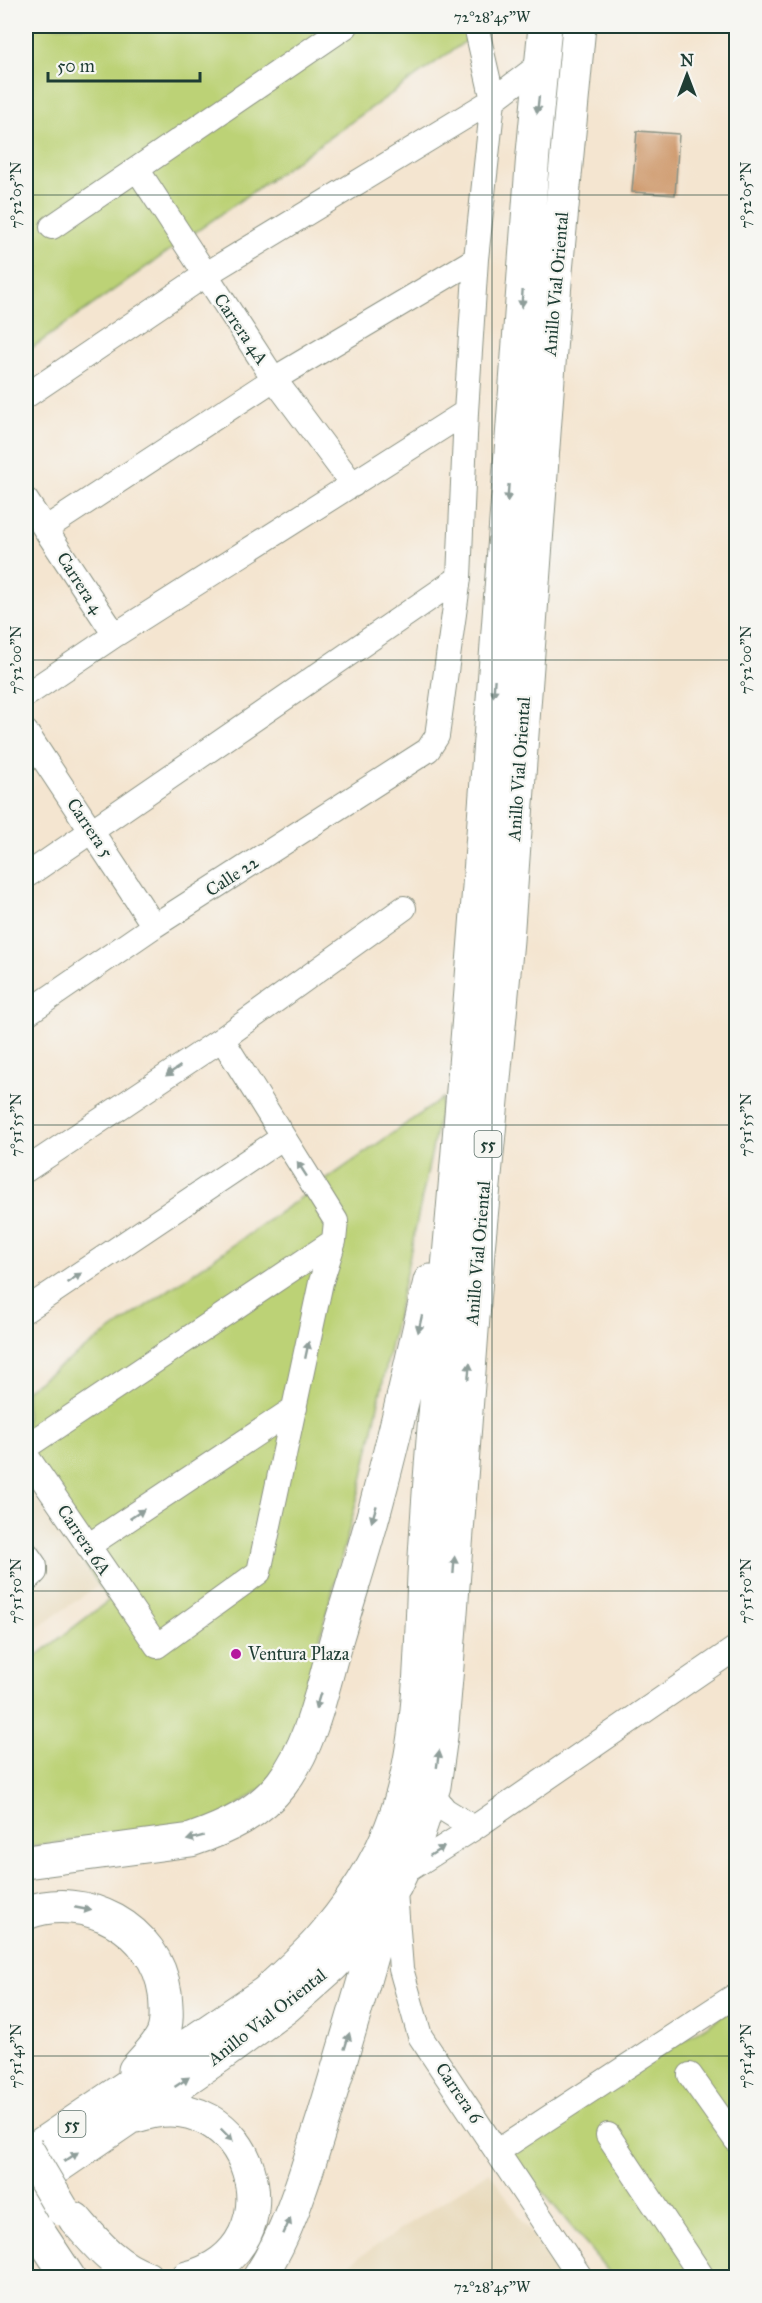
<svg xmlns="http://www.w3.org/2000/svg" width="762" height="2303" font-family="'IM FELL Great Primer',serif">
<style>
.built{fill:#e8d9ba}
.green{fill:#bcd276;stroke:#6e8855;stroke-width:1.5}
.building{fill:#ce986a}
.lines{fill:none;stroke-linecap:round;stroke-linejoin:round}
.minor-casing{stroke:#8a9182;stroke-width:26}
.trunk-casing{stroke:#8a9182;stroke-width:35}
.minor{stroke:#fff;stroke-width:24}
.trunk{stroke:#fff;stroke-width:33}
.trunk-bridge-casing{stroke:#8a9182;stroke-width:35;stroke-linecap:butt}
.trunk-bridge{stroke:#fff;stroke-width:33}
.oneway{fill:#8f9e9a}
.ticks{fill:none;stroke:#1f3d34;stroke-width:1.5;stroke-opacity:0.45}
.poi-dot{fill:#b5179e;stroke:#f6f6f2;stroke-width:2}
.labels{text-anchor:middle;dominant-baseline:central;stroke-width:4.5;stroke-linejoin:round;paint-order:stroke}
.shield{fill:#f6f6f2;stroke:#60746d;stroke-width:1.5}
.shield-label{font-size:16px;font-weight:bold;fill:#1f3d34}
.street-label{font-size:18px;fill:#1f3d34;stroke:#f6f6f2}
.poi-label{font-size:18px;fill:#1f3d34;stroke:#f6f6f2;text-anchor:start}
.neatline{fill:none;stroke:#1f3d34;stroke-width:2}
.ticks-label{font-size:15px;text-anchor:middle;fill:#1f3d34}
</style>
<rect width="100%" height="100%" fill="#f6f6f2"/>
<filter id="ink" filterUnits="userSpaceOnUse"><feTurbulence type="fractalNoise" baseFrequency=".0167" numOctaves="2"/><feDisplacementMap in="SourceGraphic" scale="12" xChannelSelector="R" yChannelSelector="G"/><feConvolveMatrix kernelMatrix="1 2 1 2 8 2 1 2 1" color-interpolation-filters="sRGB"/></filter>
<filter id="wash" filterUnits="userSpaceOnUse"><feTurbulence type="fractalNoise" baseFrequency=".008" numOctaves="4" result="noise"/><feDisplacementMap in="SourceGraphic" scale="24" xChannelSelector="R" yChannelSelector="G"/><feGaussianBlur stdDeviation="1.35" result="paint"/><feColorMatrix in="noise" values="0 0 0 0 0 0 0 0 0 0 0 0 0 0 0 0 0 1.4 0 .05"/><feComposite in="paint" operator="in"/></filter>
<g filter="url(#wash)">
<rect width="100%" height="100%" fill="#f4e5d0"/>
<path class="built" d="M26,1485L97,1586L26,1636Z
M489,2171L561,2277H329Z"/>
<path class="green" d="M26,26H487L26,352Z
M443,1098L362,1481L302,1705L280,1775L217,1821L26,1847V1664L109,1600L26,1478V1390Z
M736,2007V2277H613L509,2151Z"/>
<g id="blocks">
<path class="building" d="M637,131L679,134L675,195L632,192Z"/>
</g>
</g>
<g filter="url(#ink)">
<use href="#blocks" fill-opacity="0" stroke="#8a9182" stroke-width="1.5"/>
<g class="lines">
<g class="minor-casing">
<path id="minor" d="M137,169L274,379L353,485
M52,227L346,26
M26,396L205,275L493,100L542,63
M26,500L115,635
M45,529L274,379L476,259
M26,695L115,635L466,412
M26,732L154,926
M26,876L459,578
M26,1014L154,926L428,750L437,736L459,578L466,412L476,259L493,100L476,26
M26,1170L222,1039L404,908
M26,1310L282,1138
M26,1447L334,1241
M26,1455L157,1646L259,1572L321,1282L334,1241L336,1221L222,1039
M88,1546L295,1408
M26,1553L35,1566V1572L26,1581
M432,1794L445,1810L474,1828
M400,1875L474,1828L736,1648
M395,1892L401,1969L420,2036L581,2278
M690,2075L736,2140
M608,2135L703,2278
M498,2151L736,1995"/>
</g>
<g class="trunk-casing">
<path id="trunk" d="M26,1862L191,1840C226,1828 259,1813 282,1783C314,1741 323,1683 338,1634C352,1587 367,1541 379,1494C398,1423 414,1352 430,1281
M26,1913C85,1891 156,1928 165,1993C166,2005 168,2022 163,2034C158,2046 144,2059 135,2070
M136,2116C251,2076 304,2248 187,2278
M26,2155L265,1993C286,1974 308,1955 326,1933C360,1893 390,1843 403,1792C421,1724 421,1646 424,1575C428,1499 434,1423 441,1347C477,950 503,551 533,153L545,26
M26,2188L221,2055L286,2007L332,1966L359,1937L395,1886L415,1843L434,1786L441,1736L447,1666L478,1250L507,940L555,282L579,26
M26,2213L69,2278
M75,2219C97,2244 115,2267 147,2278
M259,2278C291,2228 306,2172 324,2116C344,2049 364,1982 383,1914"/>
</g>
<use href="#minor" class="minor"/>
<use href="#trunk" class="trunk"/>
<g class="trunk-bridge-casing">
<path id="trunk-bridge" d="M26,2148L62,2209"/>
</g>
<use href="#trunk-bridge" class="trunk-bridge"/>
</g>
<defs><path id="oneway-solid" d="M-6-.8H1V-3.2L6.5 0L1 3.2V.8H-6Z" transform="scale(1.5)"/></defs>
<g class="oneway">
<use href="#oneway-solid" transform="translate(538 105) rotate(96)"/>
<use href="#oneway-solid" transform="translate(522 299) rotate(94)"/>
<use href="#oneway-solid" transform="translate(508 493) rotate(94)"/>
<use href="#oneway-solid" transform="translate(494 688) rotate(94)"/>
<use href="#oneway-solid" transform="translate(173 1071) rotate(146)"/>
<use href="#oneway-solid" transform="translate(302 1169) rotate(-123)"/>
<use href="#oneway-solid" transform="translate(74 1278) rotate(-34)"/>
<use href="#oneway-solid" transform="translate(420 1324) rotate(103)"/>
<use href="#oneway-solid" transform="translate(307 1350) rotate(-78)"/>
<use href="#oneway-solid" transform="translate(469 1371) rotate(-85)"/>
<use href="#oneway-solid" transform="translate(137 1514) rotate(-34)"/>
<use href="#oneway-solid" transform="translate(374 1514) rotate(107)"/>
<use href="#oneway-solid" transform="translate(454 1565) rotate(-86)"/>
<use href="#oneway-solid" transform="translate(318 1701) rotate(107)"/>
<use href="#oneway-solid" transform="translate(438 1759) rotate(-82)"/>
<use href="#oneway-solid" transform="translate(195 1838) rotate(165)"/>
<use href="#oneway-solid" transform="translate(437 1851) rotate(-33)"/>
<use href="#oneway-solid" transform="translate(83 1909) rotate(11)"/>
<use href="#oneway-solid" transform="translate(347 2041) rotate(-73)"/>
<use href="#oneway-solid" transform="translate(182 2082) rotate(-34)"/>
<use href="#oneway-solid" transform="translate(227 2135) rotate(45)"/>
<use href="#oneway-solid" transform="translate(71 2157) rotate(-34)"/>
<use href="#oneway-solid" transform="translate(287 2226) rotate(-66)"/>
</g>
</g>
<path class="ticks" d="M28,26V2278M492,26V2278M26,195H736M26,660H736M26,1125H736M26,1591H736M26,2056H736"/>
<circle class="poi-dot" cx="236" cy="1654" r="6"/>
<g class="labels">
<g class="shield">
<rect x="474.5" y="1131" width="27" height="26" rx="4.5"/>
<rect x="58.5" y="2111" width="27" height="26" rx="4.5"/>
</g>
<g class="shield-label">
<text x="488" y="1144">55</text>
<text x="72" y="2124">55</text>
</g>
<g class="street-label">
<text transform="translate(556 284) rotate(-85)">Anillo Vial Oriental</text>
<text transform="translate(241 329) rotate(56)">Carrera 4A</text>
<text transform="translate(80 583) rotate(57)">Carrera 4</text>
<text transform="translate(519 769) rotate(-86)">Anillo Vial Oriental</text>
<text transform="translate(90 828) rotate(56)">Carrera 5</text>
<text transform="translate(232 876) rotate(-33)">Calle 22</text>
<text transform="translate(478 1253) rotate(-85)">Anillo Vial Oriental</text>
<text transform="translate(84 1540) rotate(56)">Carrera 6A</text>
<text transform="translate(267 2017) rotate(-38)">Anillo Vial Oriental</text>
<text transform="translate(459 2093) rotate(56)">Carrera 6</text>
</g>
<g class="poi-label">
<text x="248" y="1654">Ventura Plaza</text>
</g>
</g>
<rect width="762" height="2303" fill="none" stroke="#f6f6f2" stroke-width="66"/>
<g transform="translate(687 75)" stroke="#f6f6f2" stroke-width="4.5" paint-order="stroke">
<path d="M0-4.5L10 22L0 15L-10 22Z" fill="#1f3d34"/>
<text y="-9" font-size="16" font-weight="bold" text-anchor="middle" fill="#1f3d34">N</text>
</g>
<path d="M48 72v9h152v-9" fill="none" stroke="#1f3d34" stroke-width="3"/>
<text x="57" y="72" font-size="18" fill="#1f3d34" stroke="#f6f6f2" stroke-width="4.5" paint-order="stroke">50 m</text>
<rect x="33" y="33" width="696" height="2237" class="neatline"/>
<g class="ticks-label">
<text x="492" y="22">72°28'45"W</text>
<text transform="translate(16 195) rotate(-90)" y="5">7°52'05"N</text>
<text transform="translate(746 195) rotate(-90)" y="5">7°52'05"N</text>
<text transform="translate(16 660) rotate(-90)" y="5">7°52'00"N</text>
<text transform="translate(746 660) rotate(-90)" y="5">7°52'00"N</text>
<text transform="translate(16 1125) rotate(-90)" y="5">7°51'55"N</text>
<text transform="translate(746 1125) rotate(-90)" y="5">7°51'55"N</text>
<text transform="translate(16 1591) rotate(-90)" y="5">7°51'50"N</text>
<text transform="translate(746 1591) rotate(-90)" y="5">7°51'50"N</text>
<text transform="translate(16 2056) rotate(-90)" y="5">7°51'45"N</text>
<text transform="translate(746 2056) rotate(-90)" y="5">7°51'45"N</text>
<text x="492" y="2292">72°28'45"W</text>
</g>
</svg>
